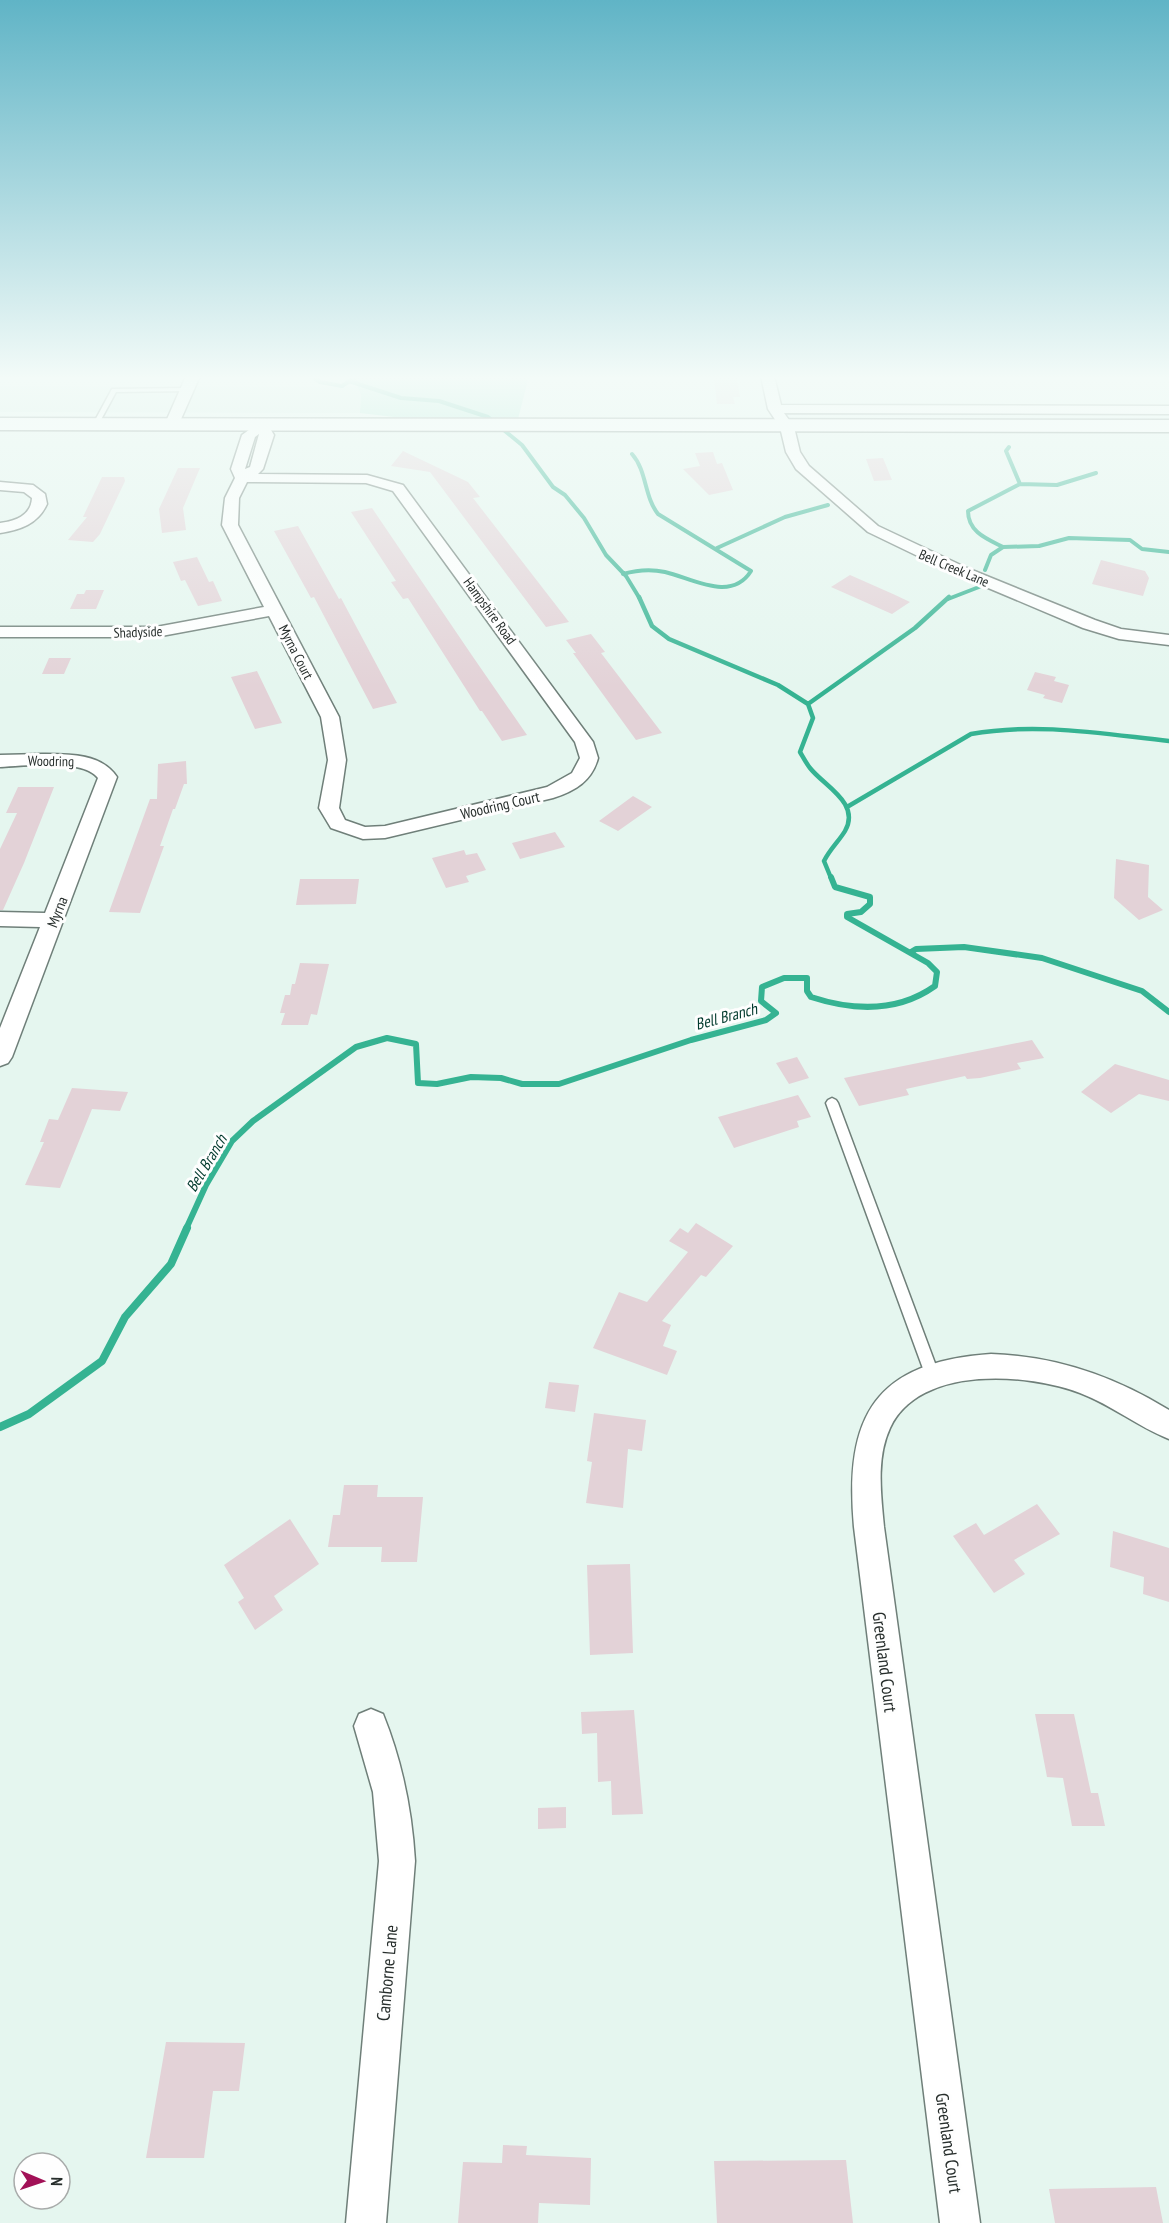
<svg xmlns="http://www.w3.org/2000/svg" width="1169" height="2223" font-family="'PT Sans Narrow',sans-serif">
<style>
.built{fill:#d3ede3}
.green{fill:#a6e8d2}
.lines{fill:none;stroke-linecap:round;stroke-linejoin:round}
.stream-far3{stroke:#35b392;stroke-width:4}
.stream-far2{stroke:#35b392;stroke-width:4.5}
.stream-far1{stroke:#35b392;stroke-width:6}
.stream{stroke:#35b392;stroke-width:8}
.building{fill:#e3d2d7}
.lane-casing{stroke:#6f7f79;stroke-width:3}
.street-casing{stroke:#6f7f79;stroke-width:3}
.secondary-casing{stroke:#6f7f79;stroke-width:3}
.lane{fill:#fff;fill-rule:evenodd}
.street{fill:#fff;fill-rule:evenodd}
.secondary{fill:#fff;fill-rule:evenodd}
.labels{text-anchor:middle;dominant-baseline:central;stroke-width:6;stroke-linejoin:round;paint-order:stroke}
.far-street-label{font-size:14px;fill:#272e2c;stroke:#fefefe}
.street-label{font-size:15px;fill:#272e2c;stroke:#fefefe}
.water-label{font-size:16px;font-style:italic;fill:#00392c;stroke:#fefefe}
.near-street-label{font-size:18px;fill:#272e2c;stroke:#fefefe}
</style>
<rect width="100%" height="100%" fill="#e5f6ef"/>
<path class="built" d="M0,386L358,387L361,395L360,413L0,412Z"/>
<path class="green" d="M353,376H529L518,419L394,417L360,413L361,395Z"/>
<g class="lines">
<path class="stream-far3" d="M311,376L320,382L342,386L358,376
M400,376H412
M349,381L401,398L439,401L488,417L522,445L553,487L565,495L584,518L606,555L626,576L640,599
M1009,447L1006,451L1020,484
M1003,547C987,539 968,532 968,511L1020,484L1057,485L1096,473
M717,548L785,517L828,505
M985,570L991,555L1003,547L1039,546L1069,538L1130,540L1142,549L1169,552
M623,574C637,570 651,569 665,572C692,578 731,603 751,571L658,514C644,496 647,471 632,454
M948,599L979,587"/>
<path class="stream-far2" d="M639,597L652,626L669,639L778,685L808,704L813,718L800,752C803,757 806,763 810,768C824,786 861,803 845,831C839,841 830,849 824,861L831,878
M808,704L915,628L949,597
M847,807L971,734C1037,722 1103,734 1169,741"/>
<path class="stream-far1" d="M911,952L916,949L964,947L1042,958L1142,991L1169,1012
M186,1229L206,1185L232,1141L253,1121L356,1047L387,1038L416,1044L418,1083L437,1084L471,1077L501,1078L522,1084H559L691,1040L766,1020L776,1013L761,1001L762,987L784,978H807V991L811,997C854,1011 897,1013 935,986L937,972L928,963L847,917V914L861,912L870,904V897L835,887L831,877"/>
<path class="stream" d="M0,1427L29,1414L102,1361L125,1317L171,1264L187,1228"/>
</g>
<path class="building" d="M714,378H737L740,397H733L735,404H717Z
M403,451L468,482L480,497L473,498L569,622L546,627L430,472L391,466Z
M713,452L717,464L722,463L733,490L709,495L683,469L700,466L695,453Z
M883,458L892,480L874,481L866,459Z
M178,468H200L183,508L186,530L162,533L159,509Z
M102,477H124L125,481L100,534L93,542L68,540L87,517H83Z
M372,508L471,654L527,735L502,741L482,711H480L408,598L403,599L391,582L396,581L351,512Z
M298,526L339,599L341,598L397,703L373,709L314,597L311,598L274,531Z
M197,557L209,582L213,581L222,601L198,606L185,580L181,581L173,562Z
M1101,560L1145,571L1149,578L1143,596L1092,584Z
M850,575L893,594L910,602L892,614L831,587Z
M86,590H104L96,609H70L77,594H84Z
M591,634L605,652L601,653L662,733L636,740L573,653H576L566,640Z
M49,658H71L64,674H42Z
M257,671L282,723L255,729L231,677Z
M1035,672L1056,677L1054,681L1069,685L1062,703L1043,698L1045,695L1027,690Z
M186,761L187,784H184L175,809H173L160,846H164L140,913L109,912L150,799H157L158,764Z
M18,787H54L24,863L3,910H0V849L17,813H6Z
M633,796L652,807L618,831L599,821Z
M555,832L565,847L520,859L512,843Z
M464,850L466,855L477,853L486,870L466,876L469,882L446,888L432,858Z
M1116,859L1149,865L1148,897L1163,910L1139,920L1114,898Z
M300,879H359L356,904L296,905Z
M300,963L329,964L317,1015L311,1014L308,1025H281L285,1013H280L285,995H290L292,984H295Z
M1032,1040L1044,1058L1017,1063L1021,1069L980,1078L967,1079L965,1076L906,1089L909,1095L859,1106L844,1078Z
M797,1057L809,1078L789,1084L776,1063Z
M1115,1064L1169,1080V1101L1139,1094L1111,1113L1081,1092Z
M72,1088L128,1092L120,1111L92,1109L60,1188L25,1185L44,1142H40L49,1119L58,1120Z
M798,1095L811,1117L797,1121L799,1127L734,1148L718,1117Z
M696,1223L733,1246L706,1277L701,1275L662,1321L671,1325L663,1346L677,1351L667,1375L593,1348L619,1292L647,1302L688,1252L669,1241L680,1228L688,1233Z
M549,1382L579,1385L575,1412L545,1408Z
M594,1413L646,1420L642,1451L628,1449L623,1508L586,1503L592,1462L587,1461Z
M344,1485H378L377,1497H423L417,1562H381L382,1547H328L333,1515H340Z
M1037,1504L1060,1534L1014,1560L1025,1574L994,1593L953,1536L976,1523L984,1535Z
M290,1519L319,1564L274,1596L283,1610L255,1630L238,1602L244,1598L224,1565Z
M1113,1531L1169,1548V1602L1143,1594L1144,1577L1110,1567Z
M630,1564L633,1653L590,1655L587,1565Z
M634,1710L643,1814L612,1815L611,1781L598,1782L597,1733L582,1734L581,1712Z
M1035,1714H1074L1091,1793H1098L1105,1826H1072L1063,1778L1047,1777Z
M566,1807V1828L538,1829V1808Z
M166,2042L245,2043L239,2091H213L204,2158H146Z
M503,2145L527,2146L526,2155L591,2158L590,2205L539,2203L538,2223H458L463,2162L502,2163Z
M846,2160L853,2223H717L714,2161Z
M1156,2187L1163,2223H1055L1049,2189Z"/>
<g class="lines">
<g class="lane-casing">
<path id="lane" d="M187,388L190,390L189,391L116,392L97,427L92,426L112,389Z
M832,1098L836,1100L838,1103L939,1374L937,1378L932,1380L927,1378L925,1374L826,1103L828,1100Z"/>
</g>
<g class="street-casing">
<path id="street" d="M186,376H200L178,426L176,429H166L164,426Z
M761,376H774L781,405L1169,406V414L784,413L794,427L800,452L809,466L878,526L967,568L1095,620L1121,629L1169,635V645L1119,639L1083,628L955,574L868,532L796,469L786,452L780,427L768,409Z
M261,421L266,422L274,435L263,469L258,474L367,475L403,485L593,742L598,758C592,781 575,791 553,798L385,838L363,839L331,828L319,808L328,760L321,717L269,616L156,637H0V627H156L264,607L222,525L225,498L235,478L231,469L242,435ZM259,434L250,467L245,469L255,437ZM247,482L366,483L393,491L575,742L580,758L572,773L547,787L385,826L365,827L345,820L339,808L346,760L339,717L238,525L239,498Z
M0,482L33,485L45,494L47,504C38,524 20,530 0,533V523C15,521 31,516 32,498L24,492L0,490Z
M42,754C68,754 101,753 117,777L12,1057L8,1063L0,1066V1028L40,927L0,926V912L45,913L98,778C82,758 24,766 0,767V755Z
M991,1354C1056,1356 1114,1376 1169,1410V1439C1138,1427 1112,1405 1080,1393C1027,1373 919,1365 890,1428C876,1458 881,1495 884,1527L980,2223H940L854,1527C844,1416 875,1362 991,1354Z
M371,1709L383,1714C402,1761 412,1810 415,1861L386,2223H346L379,1861L373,1792L354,1726L359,1714Z"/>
</g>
<g class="secondary-casing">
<path id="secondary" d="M0,418L1169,420V432L0,430Z"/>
</g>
<use href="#lane" class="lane"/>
<use href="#street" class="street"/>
<use href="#secondary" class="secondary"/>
</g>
<linearGradient id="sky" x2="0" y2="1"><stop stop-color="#60b4c6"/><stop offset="0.55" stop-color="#f3fbf8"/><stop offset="1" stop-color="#f3fbf8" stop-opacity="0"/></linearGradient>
<rect width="1169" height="687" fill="url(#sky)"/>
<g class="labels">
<g class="far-street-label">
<text transform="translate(954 568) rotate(23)">Bell Creek Lane</text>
<text transform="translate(490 611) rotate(54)">Hampshire Road</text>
<text transform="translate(138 632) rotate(-2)">Shadyside</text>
<text transform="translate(296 652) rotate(63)">Myrna Court</text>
<text transform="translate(51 761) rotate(1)">Woodring</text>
</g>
<g class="street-label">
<text transform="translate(500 805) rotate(-13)">Woodring Court</text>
<text transform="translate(57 912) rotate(-69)">Myrna</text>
</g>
<g class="water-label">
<text transform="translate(726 1016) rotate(-15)">Bell Branch</text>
<text transform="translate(206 1163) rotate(-59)">Bell Branch</text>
</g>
<g class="near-street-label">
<text transform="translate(885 1662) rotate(83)">Greenland Court</text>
<text transform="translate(387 1973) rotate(-85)">Camborne Lane</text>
<text transform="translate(949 2143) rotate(82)">Greenland Court</text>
</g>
</g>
<g transform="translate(42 2181) rotate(92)"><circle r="28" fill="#fefefe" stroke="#a8abaa" stroke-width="1.5"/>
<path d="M0-4.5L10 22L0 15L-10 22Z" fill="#a21157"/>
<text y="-9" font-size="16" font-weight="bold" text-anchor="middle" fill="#272e2c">N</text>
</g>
</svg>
